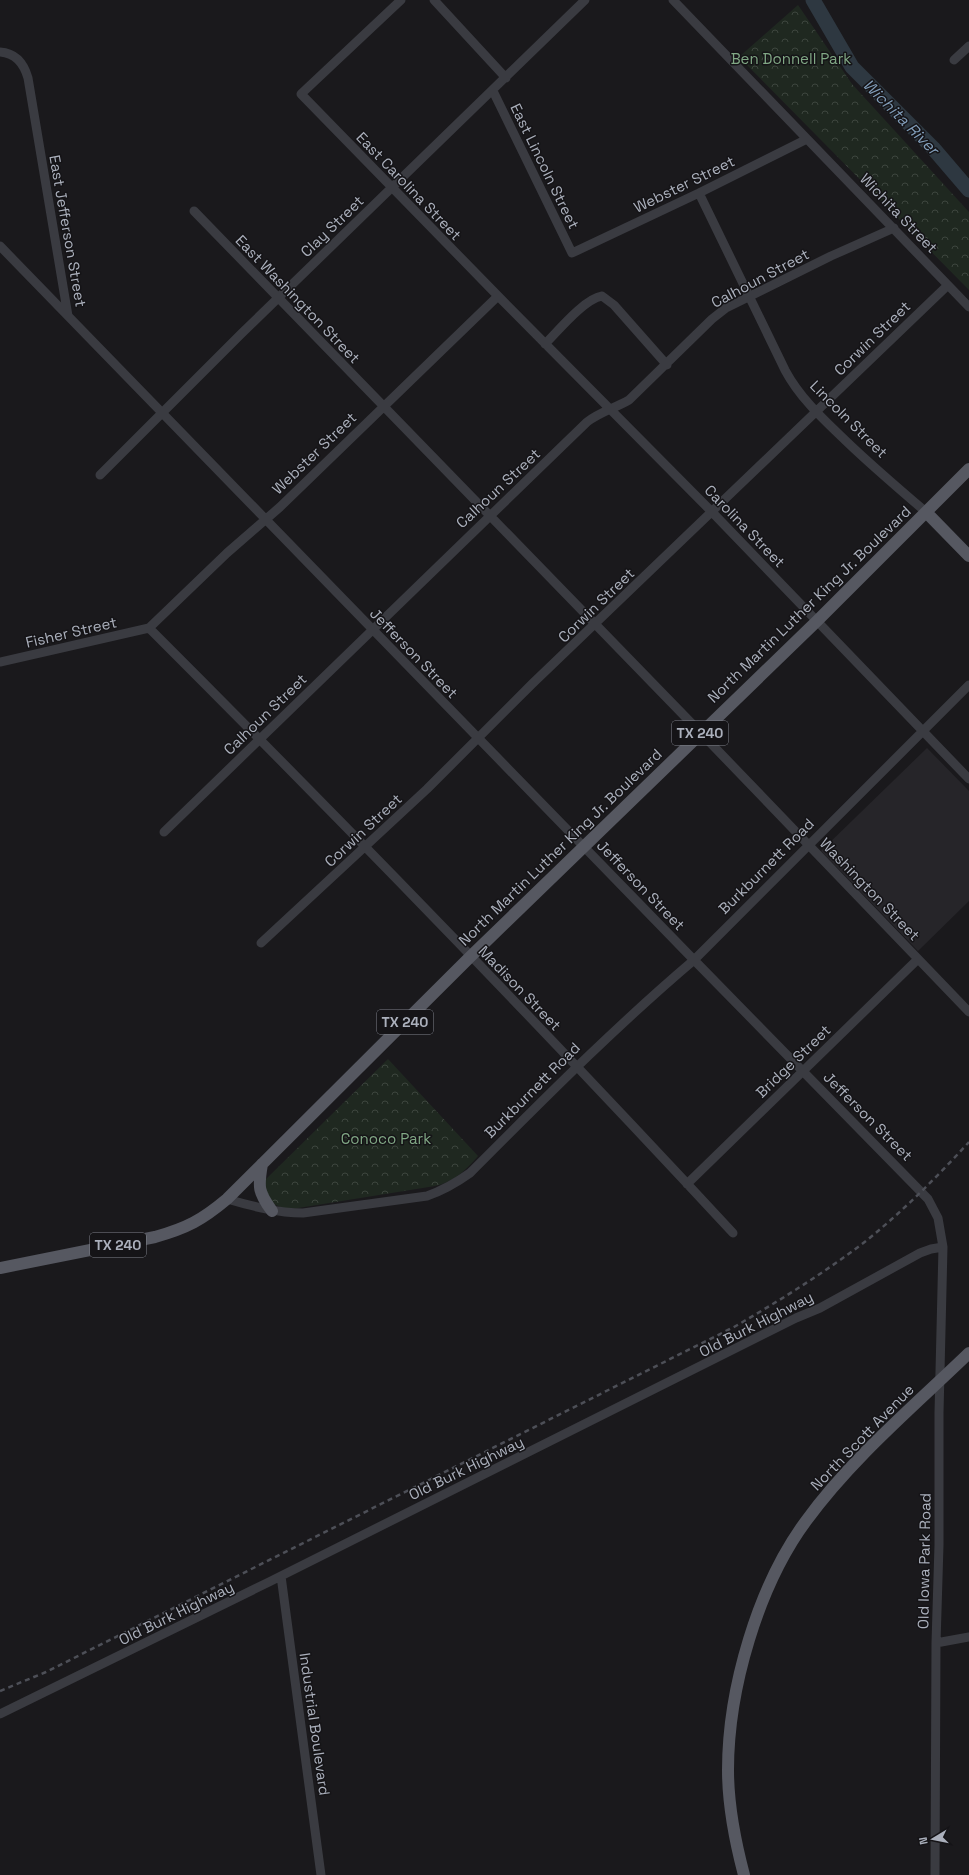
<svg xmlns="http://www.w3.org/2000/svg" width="969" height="1875" font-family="'Space Grotesk',sans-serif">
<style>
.built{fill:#262529}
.forest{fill:url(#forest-crowns)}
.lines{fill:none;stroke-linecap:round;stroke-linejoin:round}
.river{stroke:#2e3841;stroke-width:15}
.minor{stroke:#3a3b41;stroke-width:9}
.major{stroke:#565861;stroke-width:12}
.rail{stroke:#4d4f57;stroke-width:2.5;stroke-dasharray:5 4;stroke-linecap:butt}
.labels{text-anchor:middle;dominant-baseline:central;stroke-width:3;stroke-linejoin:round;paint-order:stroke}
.shield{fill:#151417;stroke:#7e818a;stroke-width:1}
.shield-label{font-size:14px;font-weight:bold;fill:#abb0bc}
.park-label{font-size:15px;fill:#81a885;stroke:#151417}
.street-label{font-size:15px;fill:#abb0bc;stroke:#151417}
.water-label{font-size:16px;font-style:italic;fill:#819db9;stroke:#151417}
</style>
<defs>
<pattern id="forest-crowns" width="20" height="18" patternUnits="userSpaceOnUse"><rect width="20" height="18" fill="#1f2820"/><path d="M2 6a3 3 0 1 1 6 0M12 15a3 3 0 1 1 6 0" fill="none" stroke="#3d453e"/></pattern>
</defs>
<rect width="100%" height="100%" fill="#1a191c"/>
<path class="built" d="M927,748L969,791V901L918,951L821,851Z"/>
<path class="forest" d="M798,5L852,84L969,212V290L739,57Z
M388,1059L478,1156C466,1170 454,1182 435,1186L292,1209L282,1208L270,1202L264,1181Z"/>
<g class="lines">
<path class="river" d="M813,0L852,67L933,148L969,190"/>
<path class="minor" d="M401,0L301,94L498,296L712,512L969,779
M434,0L506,78
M673,0L969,307
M0,52C16,53 24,64 28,78L68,316
M954,60L969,46
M493,91L572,253L699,193L807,139
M699,193L785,370C800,398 823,419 846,441C872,466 899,489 926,512
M194,211L700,732L969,1012
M0,246L694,960L928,1199L938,1218L943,1247L939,1413V1545L936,1643L935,1875
M545,344C558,331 584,299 602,296L614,305L667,365
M100,475L241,334L585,0
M149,628C347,826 543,1028 733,1233
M149,628L227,553L280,507L498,296
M0,662L149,628
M164,832L587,422C600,412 615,408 629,400L712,319L726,308L831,256L894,228
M261,943L427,789L532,684L948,285
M687,1184L918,959
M227,1199C252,1206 276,1213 303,1213L427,1196C444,1190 456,1183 470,1173C543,1100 615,1027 694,960L969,685
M281,1576L321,1875
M936,1643L969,1637
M0,1714L269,1582L796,1318L820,1308L920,1253L931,1249L943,1247"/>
<path class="major" d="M926,512L969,556
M262,1164C258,1187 258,1192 272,1211
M0,1268L155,1237C187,1228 202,1220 227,1199L470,957L817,621L969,469
M744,1875C735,1841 728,1806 728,1770C728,1689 758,1586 806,1521C852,1458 913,1407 969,1353"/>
<path class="rail" d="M0,1691L46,1672L734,1327C779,1301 824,1273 866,1241C903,1211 937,1177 969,1142"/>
</g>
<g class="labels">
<g class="shield">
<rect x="672" y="721" width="56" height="24" rx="3"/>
<rect x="377" y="1010" width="56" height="24" rx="3"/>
<rect x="90" y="1233" width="56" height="24" rx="3"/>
</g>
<g class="shield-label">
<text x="700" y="733">TX 240</text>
<text x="405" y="1022">TX 240</text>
<text x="118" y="1245">TX 240</text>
</g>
<g class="park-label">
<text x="791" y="58">Ben Donnell Park</text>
<text x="386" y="1138">Conoco Park</text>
</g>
<g class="street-label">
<text transform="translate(545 166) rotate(64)">East Lincoln Street</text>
<text transform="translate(684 184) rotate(-26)">Webster Street</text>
<text transform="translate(409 186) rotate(46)">East Carolina Street</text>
<text transform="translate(899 213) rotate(46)">Wichita Street</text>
<text transform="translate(332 226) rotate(-44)">Clay Street</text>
<text transform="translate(68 231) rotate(80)">East Jefferson Street</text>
<text transform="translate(760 278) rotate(-28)">Calhoun Street</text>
<text transform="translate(298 299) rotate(46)">East Washington Street</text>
<text transform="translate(872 338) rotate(-44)">Corwin Street</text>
<text transform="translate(849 419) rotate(45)">Lincoln Street</text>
<text transform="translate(314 453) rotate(-44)">Webster Street</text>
<text transform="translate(498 488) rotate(-43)">Calhoun Street</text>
<text transform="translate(745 526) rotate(46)">Carolina Street</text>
<text transform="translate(809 604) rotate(-44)">North Martin Luther King Jr. Boulevard</text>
<text transform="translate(596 605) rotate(-44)">Corwin Street</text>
<text transform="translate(71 632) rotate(-13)">Fisher Street</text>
<text transform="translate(414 653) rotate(46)">Jefferson Street</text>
<text transform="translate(265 714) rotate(-44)">Calhoun Street</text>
<text transform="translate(363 830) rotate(-43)">Corwin Street</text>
<text transform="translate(560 847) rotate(-44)">North Martin Luther King Jr. Boulevard</text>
<text transform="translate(766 866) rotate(-45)">Burkburnett Road</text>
<text transform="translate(641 885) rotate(46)">Jefferson Street</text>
<text transform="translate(870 889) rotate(46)">Washington Street</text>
<text transform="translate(520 988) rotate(46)">Madison Street</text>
<text transform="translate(793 1061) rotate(-44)">Bridge Street</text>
<text transform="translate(532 1090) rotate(-45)">Burkburnett Road</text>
<text transform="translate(868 1116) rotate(45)">Jefferson Street</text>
<text transform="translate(756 1324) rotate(-27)">Old Burk Highway</text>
<text transform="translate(862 1437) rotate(-46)">North Scott Avenue</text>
<text transform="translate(466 1468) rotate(-26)">Old Burk Highway</text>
<text transform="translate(924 1561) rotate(-89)">Old Iowa Park Road</text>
<text transform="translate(176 1613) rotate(-26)">Old Burk Highway</text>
<text transform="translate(315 1724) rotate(82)">Industrial Boulevard</text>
</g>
<g class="water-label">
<text transform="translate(901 117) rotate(45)">Wichita River</text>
</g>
</g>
<g transform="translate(933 1839) rotate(260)" stroke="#151417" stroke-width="3" paint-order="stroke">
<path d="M0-3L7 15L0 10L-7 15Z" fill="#abb0bc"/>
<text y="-6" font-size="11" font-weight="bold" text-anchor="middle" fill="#abb0bc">N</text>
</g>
</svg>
